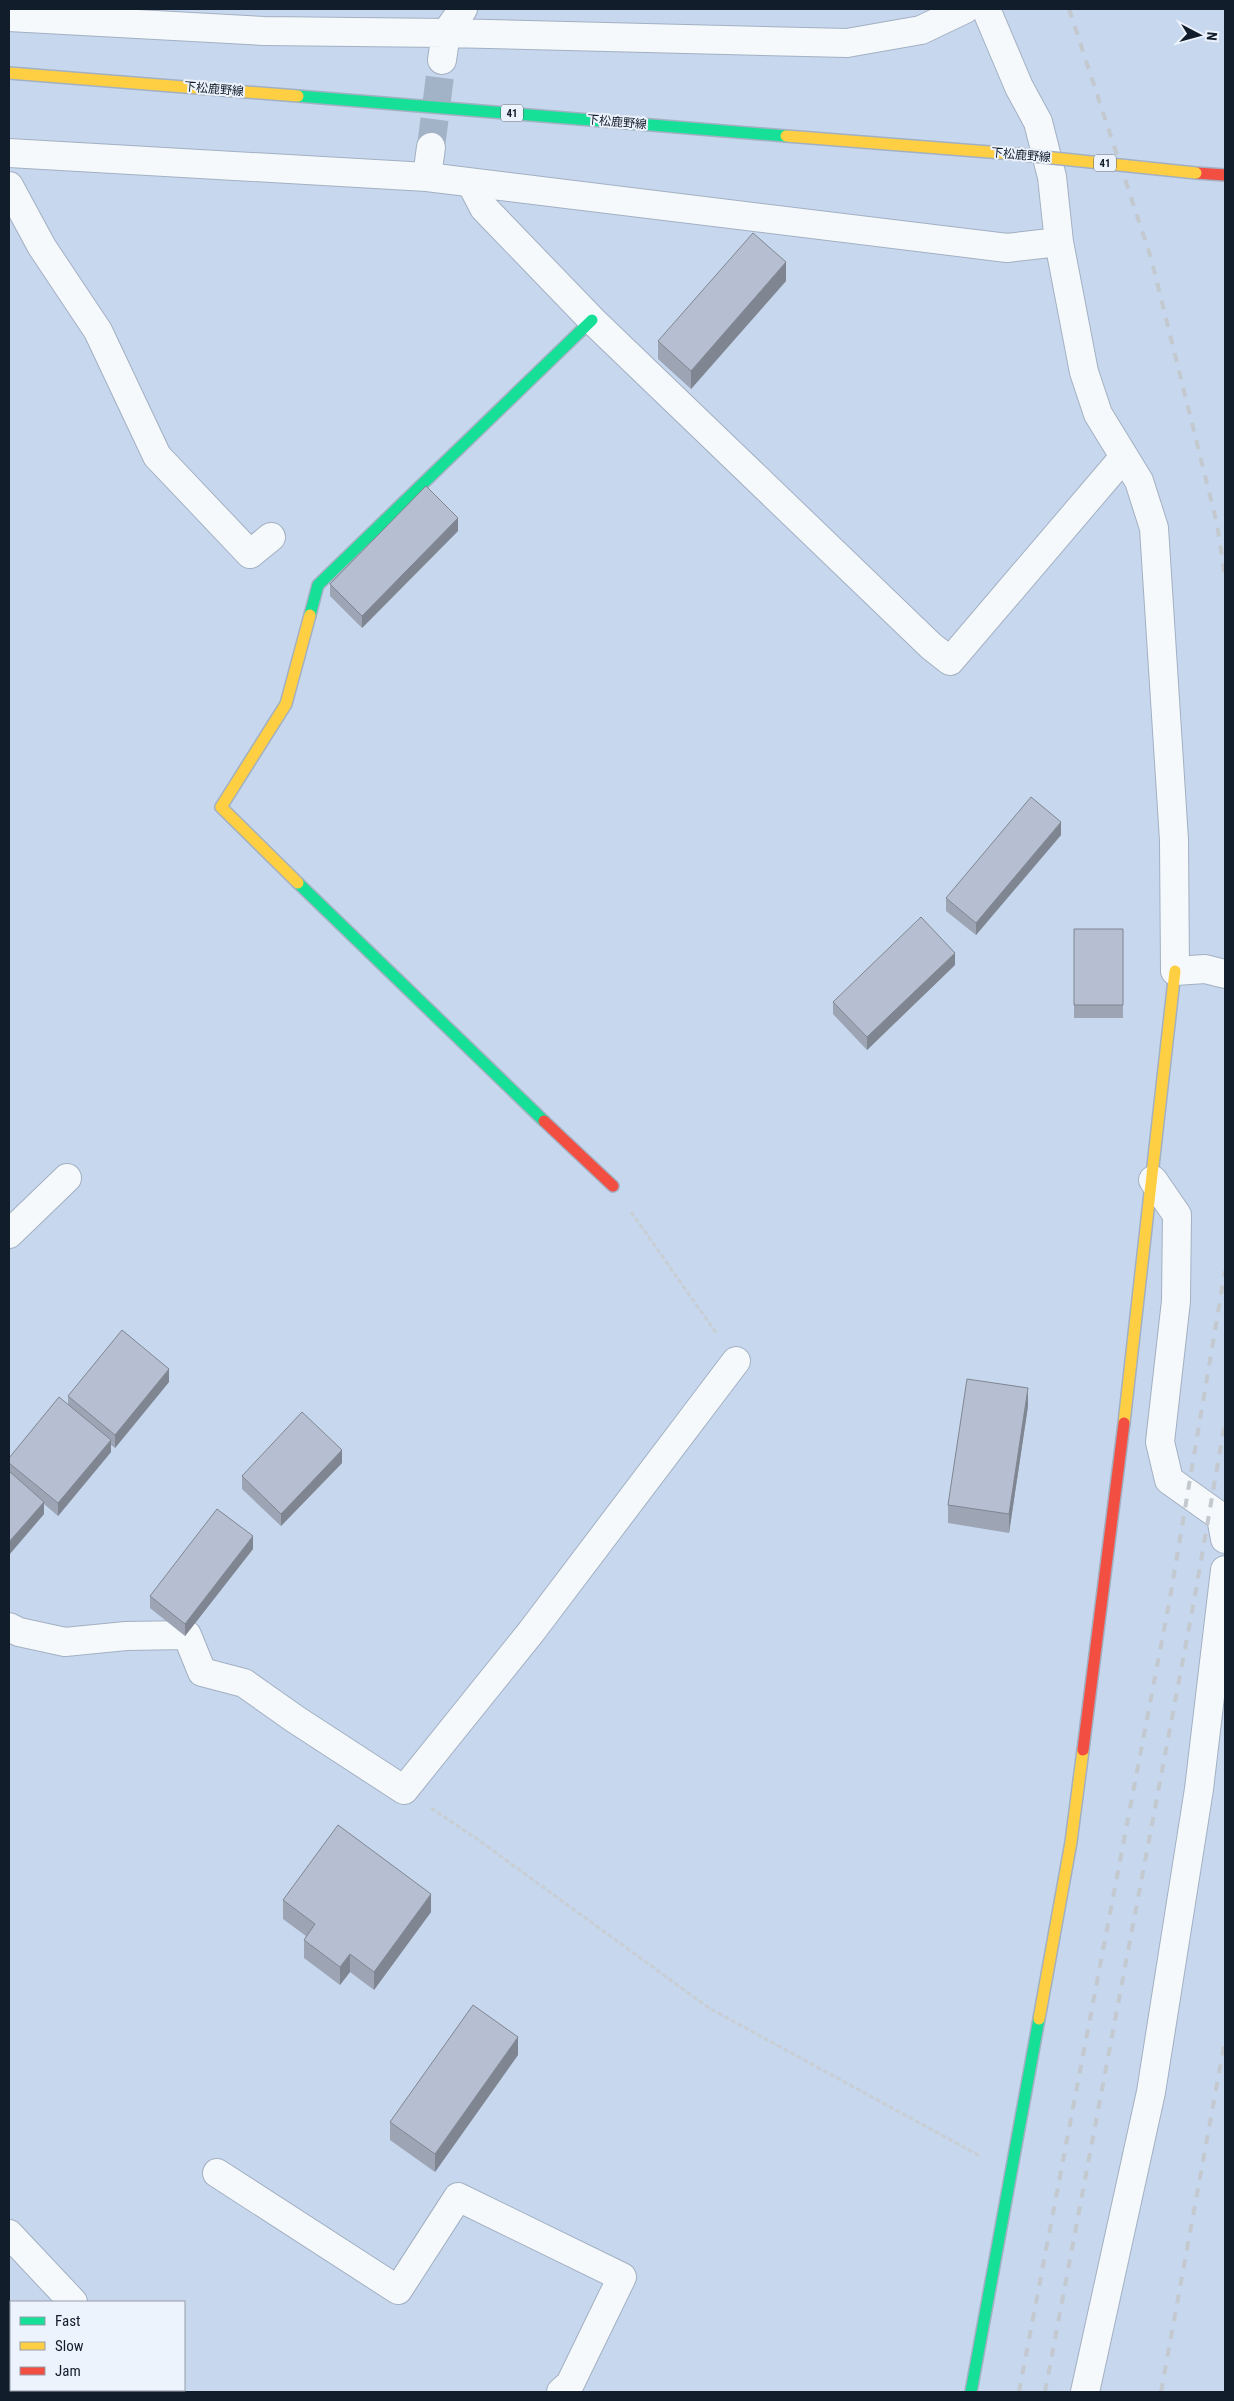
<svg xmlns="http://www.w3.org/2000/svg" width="1234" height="2401" font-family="'Roboto Condensed','Noto Sans JP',sans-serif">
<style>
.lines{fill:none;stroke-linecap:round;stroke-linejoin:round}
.street-tunnel{stroke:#a2b2c7;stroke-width:28;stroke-dasharray:28 14;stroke-linecap:butt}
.street-casing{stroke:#a3b0c2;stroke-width:30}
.fast-casing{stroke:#a3b0c2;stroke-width:14}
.slow-casing{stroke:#a3b0c2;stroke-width:14}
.jam-casing{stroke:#a3b0c2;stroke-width:14}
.path{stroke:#c9ced4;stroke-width:3;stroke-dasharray:5 2.5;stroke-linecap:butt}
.street{stroke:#f6f9fc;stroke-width:28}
.fast{stroke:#16e098;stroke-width:11}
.slow{stroke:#ffcf43;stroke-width:11}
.jam{stroke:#f24e42;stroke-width:11}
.rail{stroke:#c3c9cf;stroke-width:4;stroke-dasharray:9 9;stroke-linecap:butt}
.slow-bridge-casing{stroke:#a3b0c2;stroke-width:14;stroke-linecap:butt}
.slow-bridge{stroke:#ffcf43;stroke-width:11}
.wall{fill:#9da4b4}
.shaded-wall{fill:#7f8692}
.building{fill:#b6bfd1;stroke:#7f8692}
.labels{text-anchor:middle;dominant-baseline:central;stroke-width:4;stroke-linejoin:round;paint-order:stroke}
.shield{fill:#edf3fc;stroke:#545d6a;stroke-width:1}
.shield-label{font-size:11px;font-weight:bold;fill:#121d2c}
.street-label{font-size:12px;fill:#121d2c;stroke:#edf3fc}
</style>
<rect width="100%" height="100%" fill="#c6d7ee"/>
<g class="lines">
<path class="street-tunnel" d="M431,147L442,60"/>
<g class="street-casing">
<path id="street" d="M986,9L1019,87L1038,122L1052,177L1059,242L1084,372L1098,414L1139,481L1154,528L1174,840L1175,971L1205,969L1225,974
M9,17L264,31L446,33L847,43L921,30L965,9
M442,60L446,33L463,9
M9,153L427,177L1007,248L1059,242
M427,177L431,147
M471,183L484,208L592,320L931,646L950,661L1123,458
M9,186L42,247L98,331L157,456L250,554L271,537
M1153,1180L1177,1215L1176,1301L1160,1442L1169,1480L1221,1517L1225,1539
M9,1234L67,1178
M9,1627L19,1632L65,1642L126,1636L187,1635L202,1672L244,1683L295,1719L404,1790L531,1632L736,1361
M217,2173L398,2290L458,2197L622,2277L570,2384L561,2392
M9,2234L73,2302
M94,2390L97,2392
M1085,2392L1151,2092L1199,1789L1225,1570"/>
</g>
<g class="fast-casing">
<path id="fast" d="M298,96L786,136
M310,615L318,585L592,320
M298,883L544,1121
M971,2392L1039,2019"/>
</g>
<g class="slow-casing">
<path id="slow" d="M9,73L298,96
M786,136L1015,154
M298,883L221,807L286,704L310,615
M1124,1423L1175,971
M1039,2019L1071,1842L1083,1750"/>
</g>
<g class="jam-casing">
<path id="jam" d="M1196,173L1225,175
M544,1121L613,1186
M1083,1750L1124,1423"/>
</g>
<path class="path" d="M631,1212L717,1334
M431,1808L477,1839L709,2008L980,2156"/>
<use href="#street" class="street"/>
<use href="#fast" class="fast"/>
<use href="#slow" class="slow"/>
<use href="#jam" class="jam"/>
<path class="rail" d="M1069,9L1151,258L1217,524L1225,577
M1019,2392L1170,1598L1225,1271
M1045,2392L1194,1601L1225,1422
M1161,2392L1225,2040"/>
<g class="slow-bridge-casing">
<path id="slow-bridge" d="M1015,154L1196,173"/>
</g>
<use href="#slow-bridge" class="slow-bridge"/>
</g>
<path class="wall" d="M786,281L691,389L658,359V341Z
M458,531L362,628L330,596V584Z
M1061,835L976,935L946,911V898Z
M1074,929H1123V1018H1074Z
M955,965L867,1050L833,1014V1002Z
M169,1382L115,1448L111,1445V1452L58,1516L44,1504V1514L9,1555V1458L68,1404V1396Z
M1028,1406L1009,1533L948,1523V1505Z
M342,1463L281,1526L242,1489V1476Z
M253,1549L185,1636L150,1608V1596Z
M283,1900L431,1912L374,1990L350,1972L340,1985L304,1958V1940L306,1936L283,1919Z
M518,2055L435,2172L390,2140V2122Z"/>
<path class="shaded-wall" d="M786,262V281L691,389V371Z
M458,518V531L362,628V616Z
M1061,822V835L976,935V923Z
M955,953V965L867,1050V1037Z
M169,1369V1382L115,1448V1435Z
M1028,1388V1406L1009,1533V1514Z
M111,1440V1452L58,1516V1503Z
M342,1450V1463L281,1526V1514Z
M44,1502V1514L9,1555V1542Z
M253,1536V1549L185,1636V1624Z
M431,1894V1912L374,1990V1972Z
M350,1954V1972L340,1985V1967Z
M518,2037V2055L435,2172V2154Z"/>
<path class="building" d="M753,233L786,262L691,371L658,341Z
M426,486L458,518L362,616L330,584Z
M1031,797L1061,822L976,923L946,898Z
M921,917L955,953L867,1037L833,1002Z
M1074,929H1123V1005H1074Z
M122,1330L169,1369L115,1435L68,1396Z
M967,1379L1028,1388L1009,1514L948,1505Z
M59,1397L111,1440L58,1503L9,1463V1458Z
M302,1412L342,1450L281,1514L242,1476Z
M9,1471L44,1502L9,1542Z
M217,1509L253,1536L185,1624L150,1596Z
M338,1825L431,1894L374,1972L350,1954L340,1967L304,1940L315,1924L283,1900Z
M473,2005L518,2037L435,2154L390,2122Z"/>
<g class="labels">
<g class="shield">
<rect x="501" y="104.5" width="22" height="17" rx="4"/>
<rect x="1094" y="154.5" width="22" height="17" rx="4"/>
</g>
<g class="shield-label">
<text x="512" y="113">41</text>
<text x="1105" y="163">41</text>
</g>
<g class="street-label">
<text transform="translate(214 89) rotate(5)">下松鹿野線</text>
<text transform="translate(617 122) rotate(5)">下松鹿野線</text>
<text transform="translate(1021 155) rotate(5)">下松鹿野線</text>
</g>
</g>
<rect width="1234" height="2401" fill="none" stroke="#121d2c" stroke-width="20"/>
<rect x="10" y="2301" width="175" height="90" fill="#edf3fc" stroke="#959da9"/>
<rect x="20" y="2317" width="25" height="8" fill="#16e098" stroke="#959da9"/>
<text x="55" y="2326" font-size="15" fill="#121d2c">Fast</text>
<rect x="20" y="2342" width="25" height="8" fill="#ffcf43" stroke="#959da9"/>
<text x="55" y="2351" font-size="15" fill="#121d2c">Slow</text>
<rect x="20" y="2367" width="25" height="8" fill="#f24e42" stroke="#959da9"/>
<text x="55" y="2376" font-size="15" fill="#121d2c">Jam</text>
<g transform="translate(1199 35) rotate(96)" stroke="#edf3fc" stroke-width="4" paint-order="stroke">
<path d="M0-4L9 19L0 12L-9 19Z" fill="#121d2c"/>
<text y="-8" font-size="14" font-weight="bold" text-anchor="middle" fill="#121d2c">N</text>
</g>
</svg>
